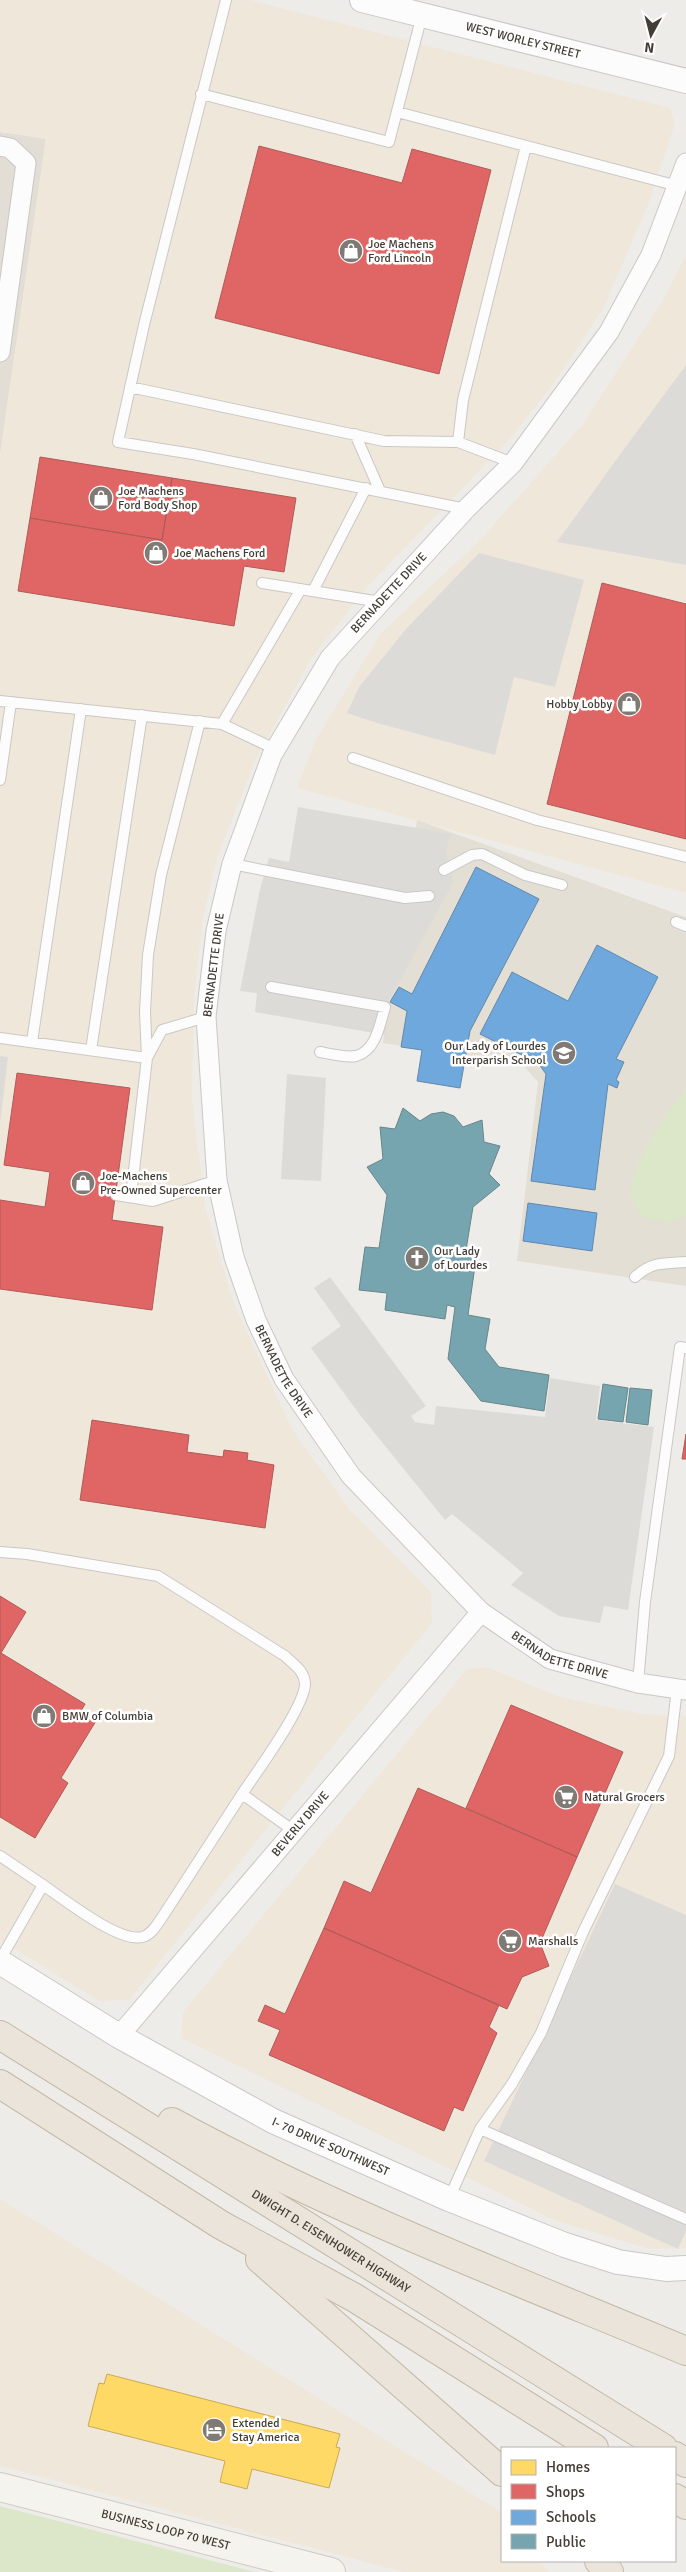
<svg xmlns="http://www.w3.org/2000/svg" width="686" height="2572" font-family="Signika,sans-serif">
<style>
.residential{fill:#e2ddd5}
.commercial{fill:#f0e7db}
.education{fill:#e4dfd4}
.green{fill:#dce7c9}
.parking{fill:#dddbd8}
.homes{fill:#ffd966;stroke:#c7aa57}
.shops{fill:#e06666;stroke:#b15a57}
.schools{fill:#6fa8dc;stroke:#6288aa}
.public{fill:#76a5af;stroke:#67868a}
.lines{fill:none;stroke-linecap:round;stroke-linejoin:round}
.service-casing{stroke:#cac8c4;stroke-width:12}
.minor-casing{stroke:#cac8c4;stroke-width:21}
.tertiary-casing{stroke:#cac8c4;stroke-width:26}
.secondary-casing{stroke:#cfcbc2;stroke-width:30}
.motorway-casing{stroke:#c4b8a5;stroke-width:30}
.service{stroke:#fcfcfc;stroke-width:10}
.minor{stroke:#fcfcfc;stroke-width:19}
.tertiary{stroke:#fcfcfc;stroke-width:24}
.secondary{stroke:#f5f3ee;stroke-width:28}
.motorway{stroke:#eae4da;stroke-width:28}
.labels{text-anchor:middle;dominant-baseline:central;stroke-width:5;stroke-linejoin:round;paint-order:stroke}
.street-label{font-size:12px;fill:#433d35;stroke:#fff}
.poi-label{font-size:12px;fill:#433d35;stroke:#fff;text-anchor:start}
</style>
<rect width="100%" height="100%" fill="#eeece8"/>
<path class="residential" d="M0,132L46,138L0,455Z"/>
<path class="commercial" d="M0,0H250L670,108L675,124L649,202L604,307L554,383L510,439L368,586L311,659L255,761L217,859L203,918L194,998L192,1098L205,1207L234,1304L292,1429L350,1510L431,1592L432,1623L129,2000L100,2001L0,1940V455L46,139L0,132Z
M686,254V893L297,788L315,741L380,634L481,539L582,425L663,300Z
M487,1667L560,1697L643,1714L686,1716V2248L649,2249L554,2220L181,2038L183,2012L467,1669Z
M0,2199L501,2512L502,2561H540L550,2572H404L0,2466Z"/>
<path class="education" d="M417,820L686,917V1286L517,1261L538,1082L523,1065L383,1043Z"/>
<path class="green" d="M686,1088V1216L670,1222L643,1218L629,1196C638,1152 660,1123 686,1088Z
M0,2506L255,2572H0Z"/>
<path class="parking" d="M686,365V565L557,542L624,449Z
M479,553L584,580L555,687L514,677L495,755L377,723L347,713L359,687L406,629Z
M298,807L451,834L446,851L453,883L389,1001L385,1035L255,1012L257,993L240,991L260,889L269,858L289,862Z
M0,1056L8,1057L0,1124Z
M287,1074L326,1078L321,1181L281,1179Z
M330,1277L426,1406L411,1416L415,1422L434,1425L436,1406L545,1417L550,1378L600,1386L596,1420L654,1427L628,1610L604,1606L600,1623L559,1616L511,1585L523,1573L452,1514L445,1520L360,1415L311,1348L341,1326L314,1288Z
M615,1884L686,1915V2231L678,2249L484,2161Z"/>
<path class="homes" d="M107,2374L340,2434L336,2447L340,2448L329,2488L252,2469L247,2489L220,2482L225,2461L88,2426L99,2383L104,2384Z"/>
<path class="shops" d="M259,146L402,183L412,149L491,170L439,374L215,318Z
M40,457L172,478L162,540L30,518Z
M172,478L296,498L284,572L244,566L234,626L18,591L30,518L162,540Z
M602,583L686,604V839L547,804Z
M17,1073L130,1088L112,1220L163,1227L152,1310L0,1289V1200L45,1207L50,1172L4,1165Z
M92,1420L189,1435L187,1452L223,1457L224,1450L248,1453L247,1460L274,1465L265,1528L80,1500Z
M686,1434V1459H682Z
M0,1596L26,1612L1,1653L85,1704L81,1711L96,1721L61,1778L68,1783L35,1838L0,1817Z
M511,1705L623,1752L577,1857L466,1808Z
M418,1788L577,1857L540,1943L549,1966L522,1977L507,2009L324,1928L344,1881L371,1893Z
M324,1928L499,2005L489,2027L497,2033L463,2111L454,2107L444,2131L269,2055L280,2030L258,2021L265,2005L285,2014Z"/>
<path class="schools" d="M476,867L539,899L470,1031L460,1088L417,1081L422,1050L401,1047L407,1011L390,1002L399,987L412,994Z
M597,945L658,977L616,1059L624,1062L616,1080L619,1082L617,1088L608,1084L595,1190L531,1181L546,1074L538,1063L480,1034L512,972L568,1001Z
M528,1203L597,1213L592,1251L523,1241Z"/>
<path class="public" d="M403,1108L420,1121L431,1114L443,1112L454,1116L463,1127L482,1120L484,1142L500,1146L489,1174L500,1185L473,1207L465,1256L476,1259L468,1315L490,1319L485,1349L499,1367L549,1375L544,1411L481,1401L448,1359L455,1307L447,1305L445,1319L385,1310L387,1293L359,1290L365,1247L379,1248L387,1195L367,1167L383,1159L380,1127L395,1129Z
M603,1384L628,1388L623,1422L598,1419Z
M630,1388L652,1390L648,1425L626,1422Z"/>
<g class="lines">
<g class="service-casing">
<path id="service" d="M226,0L144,325L118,442L193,454L466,509
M201,94L389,142L422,15
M397,112L678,186
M130,387L384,441L458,442L513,463
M355,434L380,491
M458,442L463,400L526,146
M262,583L381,602
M313,591L366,488
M0,701L222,724L301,589
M222,724L275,749
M353,758L537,820L686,857
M0,780L11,702
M232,864L405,898L429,896
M444,870L472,855L482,854L525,875L562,885
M676,922L686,926
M271,987L385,1007C380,1024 376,1051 356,1056C346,1058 330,1054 320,1052
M0,1038L147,1058L162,1030L206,1017
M32,1042L81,709
M91,1050L142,715
M116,1195L153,1201L217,1180
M131,1196L147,1058L145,1012L148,955L161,875L200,721
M635,1277C653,1261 663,1264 686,1262
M0,1552L27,1554L158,1576L285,1656C293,1664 304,1670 305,1683C306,1705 256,1773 242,1794
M638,1683L645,1602L680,1347L686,1348
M0,1856L43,1885L0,1960
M43,1885C62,1898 119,1943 142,1937C151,1935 156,1926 161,1919L242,1794L294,1831
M480,2129L686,2219
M449,2199L480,2129L512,2084L541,2033L583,1932L669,1756L677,1689"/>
</g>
<g class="minor-casing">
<g id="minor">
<path d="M0,146L10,148L26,163L0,352"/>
<path id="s1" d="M686,163L651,255L609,332L513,463L466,509L330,658L272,755L232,864L216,931L206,1017L217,1180L234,1257L256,1320L284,1379L351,1476L481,1612L550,1659L638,1683L686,1690"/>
<path id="s2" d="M119,2036L481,1612"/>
</g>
</g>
<g class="tertiary-casing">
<g id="tertiary">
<path id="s3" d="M362,0L686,81"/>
<path id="s4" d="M0,1962L119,2036L273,2121L449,2199L565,2245L618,2262L666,2269L686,2268"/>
</g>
</g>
<g class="secondary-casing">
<g id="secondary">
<path id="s5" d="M0,2487L331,2572"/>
</g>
</g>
<g class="motorway-casing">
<g id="motorway">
<path id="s6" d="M0,2035L663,2448"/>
<path d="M0,2084L221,2225L355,2298L594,2448"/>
<path d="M172,2122C337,2212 513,2279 686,2351"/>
<path d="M260,2259L502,2472"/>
<path d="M675,2456L686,2463"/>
<path d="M675,2498L686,2505"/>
<path d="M599,2561L609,2572"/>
</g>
</g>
<use href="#service" class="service"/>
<use href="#minor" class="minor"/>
<use href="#tertiary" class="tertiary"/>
<use href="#secondary" class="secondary"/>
<use href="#motorway" class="motorway"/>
</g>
<defs>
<g id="shop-disc" transform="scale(1.25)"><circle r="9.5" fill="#7f7a74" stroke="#fff"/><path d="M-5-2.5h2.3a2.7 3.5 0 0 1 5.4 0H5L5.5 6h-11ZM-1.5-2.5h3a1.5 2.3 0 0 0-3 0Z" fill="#fff"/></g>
<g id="school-disc" transform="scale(1.25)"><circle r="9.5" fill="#7f7a74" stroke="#fff"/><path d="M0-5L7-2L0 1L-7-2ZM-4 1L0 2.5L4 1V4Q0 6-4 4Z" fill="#fff"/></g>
<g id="church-disc" transform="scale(1.25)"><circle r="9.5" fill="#7f7a74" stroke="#fff"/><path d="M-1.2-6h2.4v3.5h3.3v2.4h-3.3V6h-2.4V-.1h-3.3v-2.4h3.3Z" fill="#fff"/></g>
<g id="supermarket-disc" transform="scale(1.25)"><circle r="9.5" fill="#7f7a74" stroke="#fff"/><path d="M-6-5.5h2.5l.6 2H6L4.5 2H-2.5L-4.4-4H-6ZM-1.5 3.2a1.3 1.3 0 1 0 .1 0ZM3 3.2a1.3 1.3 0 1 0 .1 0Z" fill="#fff"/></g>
<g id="hotel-disc" transform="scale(1.25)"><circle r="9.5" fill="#7f7a74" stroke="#fff"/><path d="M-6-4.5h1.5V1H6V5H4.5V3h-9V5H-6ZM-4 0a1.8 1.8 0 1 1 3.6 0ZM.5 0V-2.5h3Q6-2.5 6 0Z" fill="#fff"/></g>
</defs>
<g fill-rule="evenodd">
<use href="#shop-disc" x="351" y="251"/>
<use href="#shop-disc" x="101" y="498"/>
<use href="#shop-disc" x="156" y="553"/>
<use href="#shop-disc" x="629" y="704"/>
<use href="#school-disc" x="564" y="1053"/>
<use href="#shop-disc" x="83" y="1183"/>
<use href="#church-disc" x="417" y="1258"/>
<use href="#shop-disc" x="44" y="1716"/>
<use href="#supermarket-disc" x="566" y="1797"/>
<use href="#supermarket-disc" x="510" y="1941"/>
<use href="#hotel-disc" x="214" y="2430"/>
</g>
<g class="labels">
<g class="street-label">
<text stroke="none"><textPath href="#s3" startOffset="166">WEST WORLEY STREET</textPath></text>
<text transform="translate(389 593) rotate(-47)">BERNADETTE DRIVE</text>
<text transform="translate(214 965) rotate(-83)">BERNADETTE DRIVE</text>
<text stroke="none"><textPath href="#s1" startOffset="1368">BERNADETTE DRIVE</textPath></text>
<text stroke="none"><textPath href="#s1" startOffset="1772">BERNADETTE DRIVE</textPath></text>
<text stroke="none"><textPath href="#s2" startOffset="279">BEVERLY DRIVE</textPath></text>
<text stroke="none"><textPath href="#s4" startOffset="379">I- 70 DRIVE SOUTHWEST</textPath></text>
<text stroke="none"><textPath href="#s6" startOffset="390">DWIGHT D. EISENHOWER HIGHWAY</textPath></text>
<text stroke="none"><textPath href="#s5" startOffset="171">BUSINESS LOOP 70 WEST</textPath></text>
</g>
<g class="poi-label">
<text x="368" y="244">Joe Machens<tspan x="368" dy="14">Ford Lincoln</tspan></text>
<text x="118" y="491">Joe Machens<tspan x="118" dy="14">Ford Body Shop</tspan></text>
<text x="174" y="553">Joe Machens Ford</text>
<text x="612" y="704" text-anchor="end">Hobby Lobby</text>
<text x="546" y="1046" text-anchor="end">Our Lady of Lourdes<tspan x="546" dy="14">Interparish School</tspan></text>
<text x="100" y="1176">Joe-Machens<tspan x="100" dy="14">Pre-Owned Supercenter</tspan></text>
<text x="434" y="1251">Our Lady<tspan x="434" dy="14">of Lourdes</tspan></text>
<text x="62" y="1716">BMW of Columbia</text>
<text x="584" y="1797">Natural Grocers</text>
<text x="528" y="1941">Marshalls</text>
<text x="232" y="2423">Extended<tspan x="232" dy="14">Stay America</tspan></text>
</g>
</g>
<rect x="501" y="2447" width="175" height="115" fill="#ffffff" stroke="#b4b1ae"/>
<rect x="511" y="2460" width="25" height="15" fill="#ffd966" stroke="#b4b1ae"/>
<text x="546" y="2472" font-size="15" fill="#433d35">Homes</text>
<rect x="511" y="2484" width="25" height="15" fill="#e06666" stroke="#b4b1ae"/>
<text x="546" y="2497" font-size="15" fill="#433d35">Shops</text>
<rect x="511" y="2510" width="25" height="15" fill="#6fa8dc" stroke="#b4b1ae"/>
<text x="546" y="2522" font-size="15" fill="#433d35">Schools</text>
<rect x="511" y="2534" width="25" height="15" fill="#76a5af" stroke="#b4b1ae"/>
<text x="546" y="2547" font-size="15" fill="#433d35">Public</text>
<g transform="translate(651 35) rotate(187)" stroke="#ffffff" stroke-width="4" paint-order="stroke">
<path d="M0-4L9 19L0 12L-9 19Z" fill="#433d35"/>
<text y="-8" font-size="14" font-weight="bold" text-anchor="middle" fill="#433d35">N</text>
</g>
</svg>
